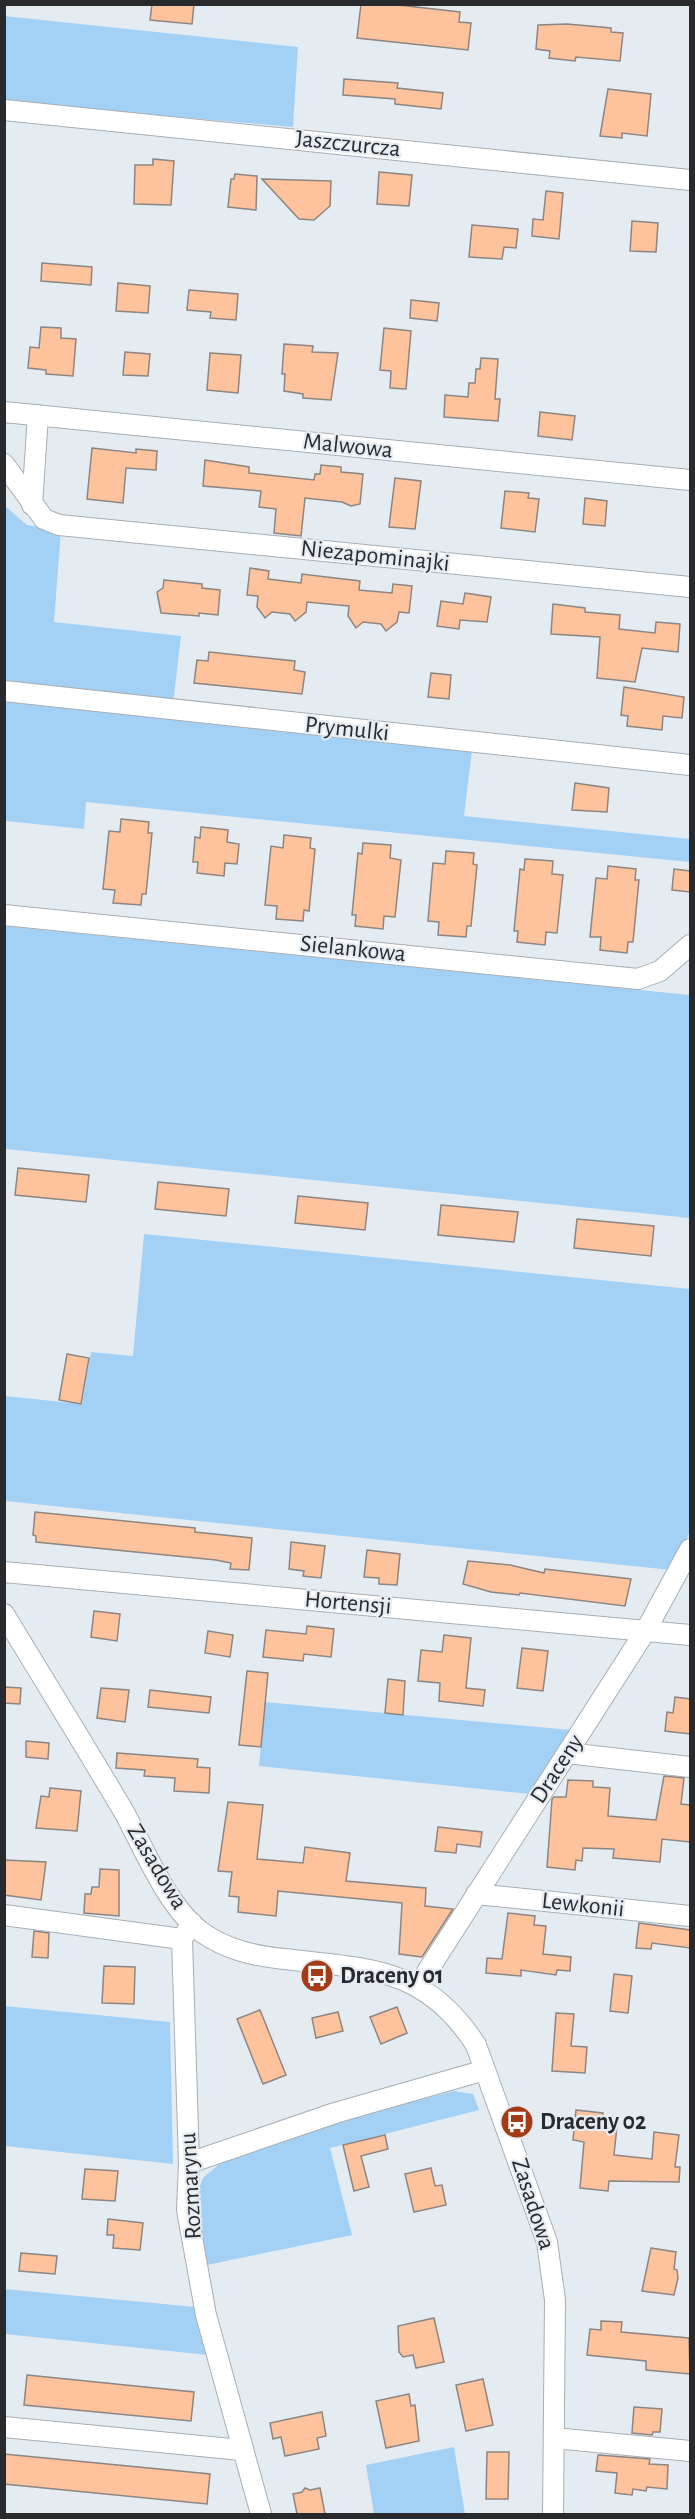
<svg xmlns="http://www.w3.org/2000/svg" width="695" height="2519" font-family="'Alegreya Sans',sans-serif">
<style>
.green{fill:#a3d1f5}
.building{fill:#fec39c;stroke:#8d8581;stroke-width:1.5}
.lines{fill:none;stroke-linecap:round;stroke-linejoin:round}
.minor-casing{stroke:#a7aeb4;stroke-width:22}
.minor{stroke:#fff;stroke-width:20}
.labels{text-anchor:middle;dominant-baseline:central;stroke-width:4.5;stroke-linejoin:round;paint-order:stroke}
.street-label{font-size:24px;fill:#282a2d;stroke:#e4ecf2}
.poi-label{font-size:24px;font-weight:bold;fill:#282a2d;stroke:#e4ecf2;text-anchor:start}
</style>
<rect width="100%" height="100%" fill="#e4ecf2"/>
<path class="green" d="M4,16L298,47L293,127L5,102Z
M4,505L27,525L61,530L54,622L181,636L173,704L5,685Z
M5,700L472,750L464,816L690,839V862L86,802L84,829L5,821Z
M5,926L690,995V1218L5,1149Z
M144,1234L690,1289V1532L671,1570L5,1501V1396L82,1404L91,1352L133,1356Z
M265,1702L571,1730L530,1794L259,1766Z
M4,2006L170,2022L173,2164L5,2146Z
M454,2091L473,2094L479,2110L330,2148L352,2235L207,2265L194,2202L203,2178L225,2159L324,2125Z
M4,2289L196,2307L208,2355L5,2334Z
M454,2447L465,2514H374L366,2465Z"/>
<path class="building" d="M152,4H194L192,24L150,20Z
M361,4H389L460,12L459,22L471,23L468,50L357,38Z
M567,24L611,28V32L623,33L620,61L576,57L575,61L549,58L550,51L536,49L538,25Z
M344,79L398,83L397,88L443,93L441,109L395,104V99L343,95Z
M608,89L651,94L647,136L622,133V138L600,136Z
M153,159L174,161L171,205L134,204L135,165H153Z
M379,172L412,175L409,206L377,204Z
M235,174L257,176L256,210L228,207L231,179H234Z
M262,179L331,181L330,206L314,220L299,219Z
M546,191L563,193L559,239L532,236L533,219L543,220Z
M632,221L658,223L656,252L630,251Z
M472,225L518,229L516,248L504,247L502,259L469,257Z
M42,263L92,267L91,285L41,281Z
M118,283L150,286L148,313L116,311Z
M189,290L238,294L236,320L210,318L211,312L187,310Z
M411,300L439,303L437,321L410,318Z
M41,327L61,328V338L76,339L73,376L46,374V370L28,368L30,347L39,348Z
M384,328L411,331L406,389L390,388L391,371L380,370Z
M284,344L313,346L312,352L338,353L331,400L303,398V394L284,391L285,374H282Z
M125,352L150,354L148,376L123,375Z
M210,353L241,355L238,393L207,390Z
M481,358L498,359L495,399H500L498,421L444,417L445,395L468,397L469,383H475L476,369H480Z
M540,412L575,416L572,440L538,436Z
M92,448L136,453V449L157,451L156,470L126,468L123,503L87,499Z
M205,460L249,467V473L314,480L315,474H320L321,465L341,467V472L363,474L360,504L351,506L342,502L305,498L301,536L274,533L276,509L259,507L261,491L203,486Z
M395,478L421,481L415,529L389,527Z
M505,491L529,493L528,498L539,499L535,532L501,528Z
M585,498L607,501L605,526L583,524Z
M250,568L269,571L268,579L301,583L302,574L360,581L359,590L392,593L393,584L412,586L409,613L399,612L397,622L386,631L381,624L363,622L356,628L348,616L349,606L338,605L307,602L306,612L295,621L290,614L272,612L265,618L257,607L258,596L247,595Z
M164,580L202,584V588L220,590L218,615L199,613V616L161,613L157,592L163,588Z
M465,593L491,597L487,622L460,620L459,629L437,626L441,601L463,604Z
M553,604L585,608V612L620,615L619,629L655,633L656,622L680,624L678,652L642,648L635,682L597,678L600,637L551,634Z
M209,652L295,661L294,670L305,672L302,694L194,683L197,660L208,661Z
M431,673L451,675L449,699L428,697Z
M624,687L684,697L682,718L663,716L662,730L627,726L628,716L621,715Z
M575,783L609,788L607,812L572,810Z
M121,819L149,822L148,833H152L146,894H142L141,905L113,903L115,890L103,889L109,831L120,832Z
M201,827L228,830L227,842L239,844L237,864L225,863L224,876L197,873L198,862H193L195,837L200,838Z
M284,835L311,838L310,848L315,849L309,911L304,910L303,921L276,919L277,906L265,905L271,846L283,848Z
M363,843L391,845L390,858L401,860L395,917L384,916L383,929L355,926L356,915H352L358,853L362,854Z
M446,851L474,853L473,864L477,865L471,926H467L466,937L438,935L439,922L428,921L433,863L445,864Z
M525,859L553,861L552,874L563,875L557,933L546,932L545,945L517,942L518,931H514L520,869L524,870Z
M608,866L636,869L635,880H639L633,942H628L627,953L600,950L601,937H590L596,878L607,879Z
M674,869L690,871V892L672,890Z
M18,1168L89,1175L86,1202L15,1195Z
M158,1182L229,1189L226,1216L155,1209Z
M298,1196L368,1203L365,1230L295,1223Z
M441,1205L518,1212L514,1242L438,1235Z
M577,1219L654,1226L651,1256L574,1248Z
M67,1354L89,1358L81,1404L59,1400Z
M35,1512L195,1528V1532L252,1538L249,1570L230,1569L231,1563L216,1560L36,1542V1536L33,1535Z
M291,1542L325,1546L321,1578L303,1576L304,1571L289,1569Z
M367,1550L400,1554L397,1585L379,1584V1578L364,1577Z
M468,1561L510,1565L544,1573L545,1569L631,1579L625,1606L520,1593L519,1595L491,1592L463,1584Z
M94,1611L120,1614L117,1641L91,1637Z
M307,1626L334,1629L331,1657L304,1654L303,1661L263,1657L266,1630L306,1634Z
M208,1631L233,1635L230,1657L205,1653Z
M444,1635L471,1638L466,1688L485,1690L483,1706L439,1701L440,1683L418,1681L421,1650L442,1652Z
M522,1648L548,1651L543,1691L517,1688Z
M247,1671L268,1673L261,1747L239,1745Z
M388,1679L405,1681L403,1715L385,1713Z
M4,1687L21,1688L20,1704L4,1703Z
M101,1688L129,1690L125,1722L97,1718Z
M150,1690L211,1697L209,1713L148,1707Z
M675,1697L690,1699V1734L665,1731L667,1712L673,1713Z
M26,1741L49,1743L48,1759L26,1757Z
M117,1753L198,1759L197,1767L210,1768L209,1793L174,1791L175,1778L144,1776L145,1770L116,1768Z
M664,1776L684,1778L681,1804L690,1805V1842L662,1839L660,1862L613,1858L614,1849L583,1848L582,1861L576,1860L575,1870L547,1867L552,1799L554,1797H566L568,1780L593,1781V1787L610,1788L608,1816L656,1820Z
M50,1788L81,1791L77,1831L36,1828L41,1796L49,1797Z
M228,1802L263,1805L257,1859L303,1863L305,1847L350,1853L346,1881L426,1888L425,1906L453,1909L422,1957L399,1954L402,1903L278,1891L276,1916L238,1912L239,1897L229,1896L232,1872L218,1871Z
M438,1827L482,1832L480,1847L457,1844L456,1853L435,1851Z
M4,1860L46,1862L41,1900L4,1895Z
M100,1869L119,1870V1916L84,1913L85,1894H91L92,1887H99Z
M508,1913L535,1916L534,1925L546,1926L543,1954L571,1957L570,1971L557,1970L556,1975L521,1970V1976L486,1973L487,1958L502,1959Z
M639,1923L690,1930V1948L652,1943L651,1949L636,1948Z
M34,1931L49,1933L48,1958L32,1957Z
M104,1966L135,1967L134,2004L102,2003Z
M614,1974L632,1976L628,2013L610,2011Z
M397,2007L407,2033L381,2044L370,2017Z
M260,2010L286,2075L263,2084L237,2019Z
M338,2012L343,2031L316,2038L312,2018Z
M556,2013L574,2014L571,2046L587,2047L585,2073L552,2071Z
M576,2110L603,2113L602,2125L617,2126L614,2155L652,2159L654,2132L679,2135L675,2167H680L679,2182L609,2181L608,2191L580,2188L584,2142L573,2140Z
M385,2135L388,2149L361,2156L369,2187L354,2191L343,2145Z
M431,2168L435,2186L442,2185L446,2205L414,2212L405,2174Z
M85,2169L118,2171L115,2201L82,2199Z
M108,2219L143,2223L140,2250L113,2248L114,2235H107Z
M651,2248L676,2252L674,2269L677,2270L678,2278L674,2295L642,2291Z
M21,2253L57,2256L55,2274L19,2271Z
M434,2318L444,2362L416,2368L413,2355L403,2357L399,2352L398,2326Z
M601,2321L622,2322L621,2332L689,2338L690,2374L646,2370V2361L587,2355L590,2329L601,2330Z
M27,2375L194,2392L191,2421L24,2405Z
M483,2379L493,2425L466,2431L456,2385Z
M409,2394L411,2406L415,2405L419,2441L386,2448L376,2401Z
M634,2407L662,2409L660,2432H653L652,2435L632,2433Z
M322,2412L326,2436L317,2438L319,2449L285,2456L281,2437L273,2439L270,2423Z
M487,2452H509L508,2499H486Z
M4,2454L210,2474L207,2504L4,2484Z
M598,2455L650,2459L649,2464L668,2465L667,2489L647,2487L646,2491L633,2489L632,2495L615,2493L617,2473L596,2471Z
M305,2488L310,2490L320,2488L325,2514H297L293,2494L302,2492Z"/>
<g class="lines">
<g class="minor-casing">
<path id="minor" d="M4,110L690,180
M4,412L690,480
M4,464L44,519L59,525L690,587
M32,505L38,415
M4,691L690,765
M4,915L638,979L660,971L690,945
M4,1572L690,1635
M4,1614C44,1680 85,1746 124,1812C144,1848 168,1909 203,1933C227,1950 255,1956 284,1959C368,1969 425,1966 476,2045L547,2242L555,2300L553,2514
M567,1753L690,1767
M476,1894L690,1916
M4,1915L182,1939
M192,1923L182,1939L189,2163L187,2210L206,2315L261,2514
M418,1986L646,1630L690,1549
M189,2163L335,2113L485,2070
M4,2427L242,2450
M554,2438L690,2451"/>
</g>
<use href="#minor" class="minor"/>
</g>
<defs>
<g id="bus-disc" transform="scale(1.725)"><circle r="9.5" fill="#a23b16" stroke="#e4ecf2"/><path d="M-5-6H5V4H4V6H2V4H-2V6H-4V4H-5ZM-3.5-4V0h7V-4ZM-3.5 1.2v1.5H-2V1.2ZM2 1.2v1.5H3.5V1.2Z" fill="#fff"/></g>
</defs>
<g fill-rule="evenodd">
<use href="#bus-disc" x="317" y="1976"/>
<use href="#bus-disc" x="517" y="2122"/>
</g>
<g class="labels">
<g class="street-label">
<text transform="translate(348 144) rotate(6)">Jaszczurcza</text>
<text transform="translate(348 446) rotate(6)">Malwowa</text>
<text transform="translate(375 556) rotate(6)">Niezapominajki</text>
<text transform="translate(347 729) rotate(6)">Prymulki</text>
<text transform="translate(353 949) rotate(6)">Sielankowa</text>
<text transform="translate(348 1603) rotate(5)">Hortensji</text>
<text transform="translate(557 1769) rotate(-57)">Draceny</text>
<text transform="translate(157 1867) rotate(59)">Zasadowa</text>
<text transform="translate(583 1905) rotate(6)">Lewkonii</text>
<text transform="translate(191 2186) rotate(-93)">Rozmarynu</text>
<text transform="translate(533 2204) rotate(72)">Zasadowa</text>
</g>
<g class="poi-label">
<text x="340" y="1976">Draceny 01</text>
<text x="540" y="2122">Draceny 02</text>
</g>
</g>
<rect width="695" height="2519" fill="none" stroke="#282a2d" stroke-width="12"/>
</svg>
